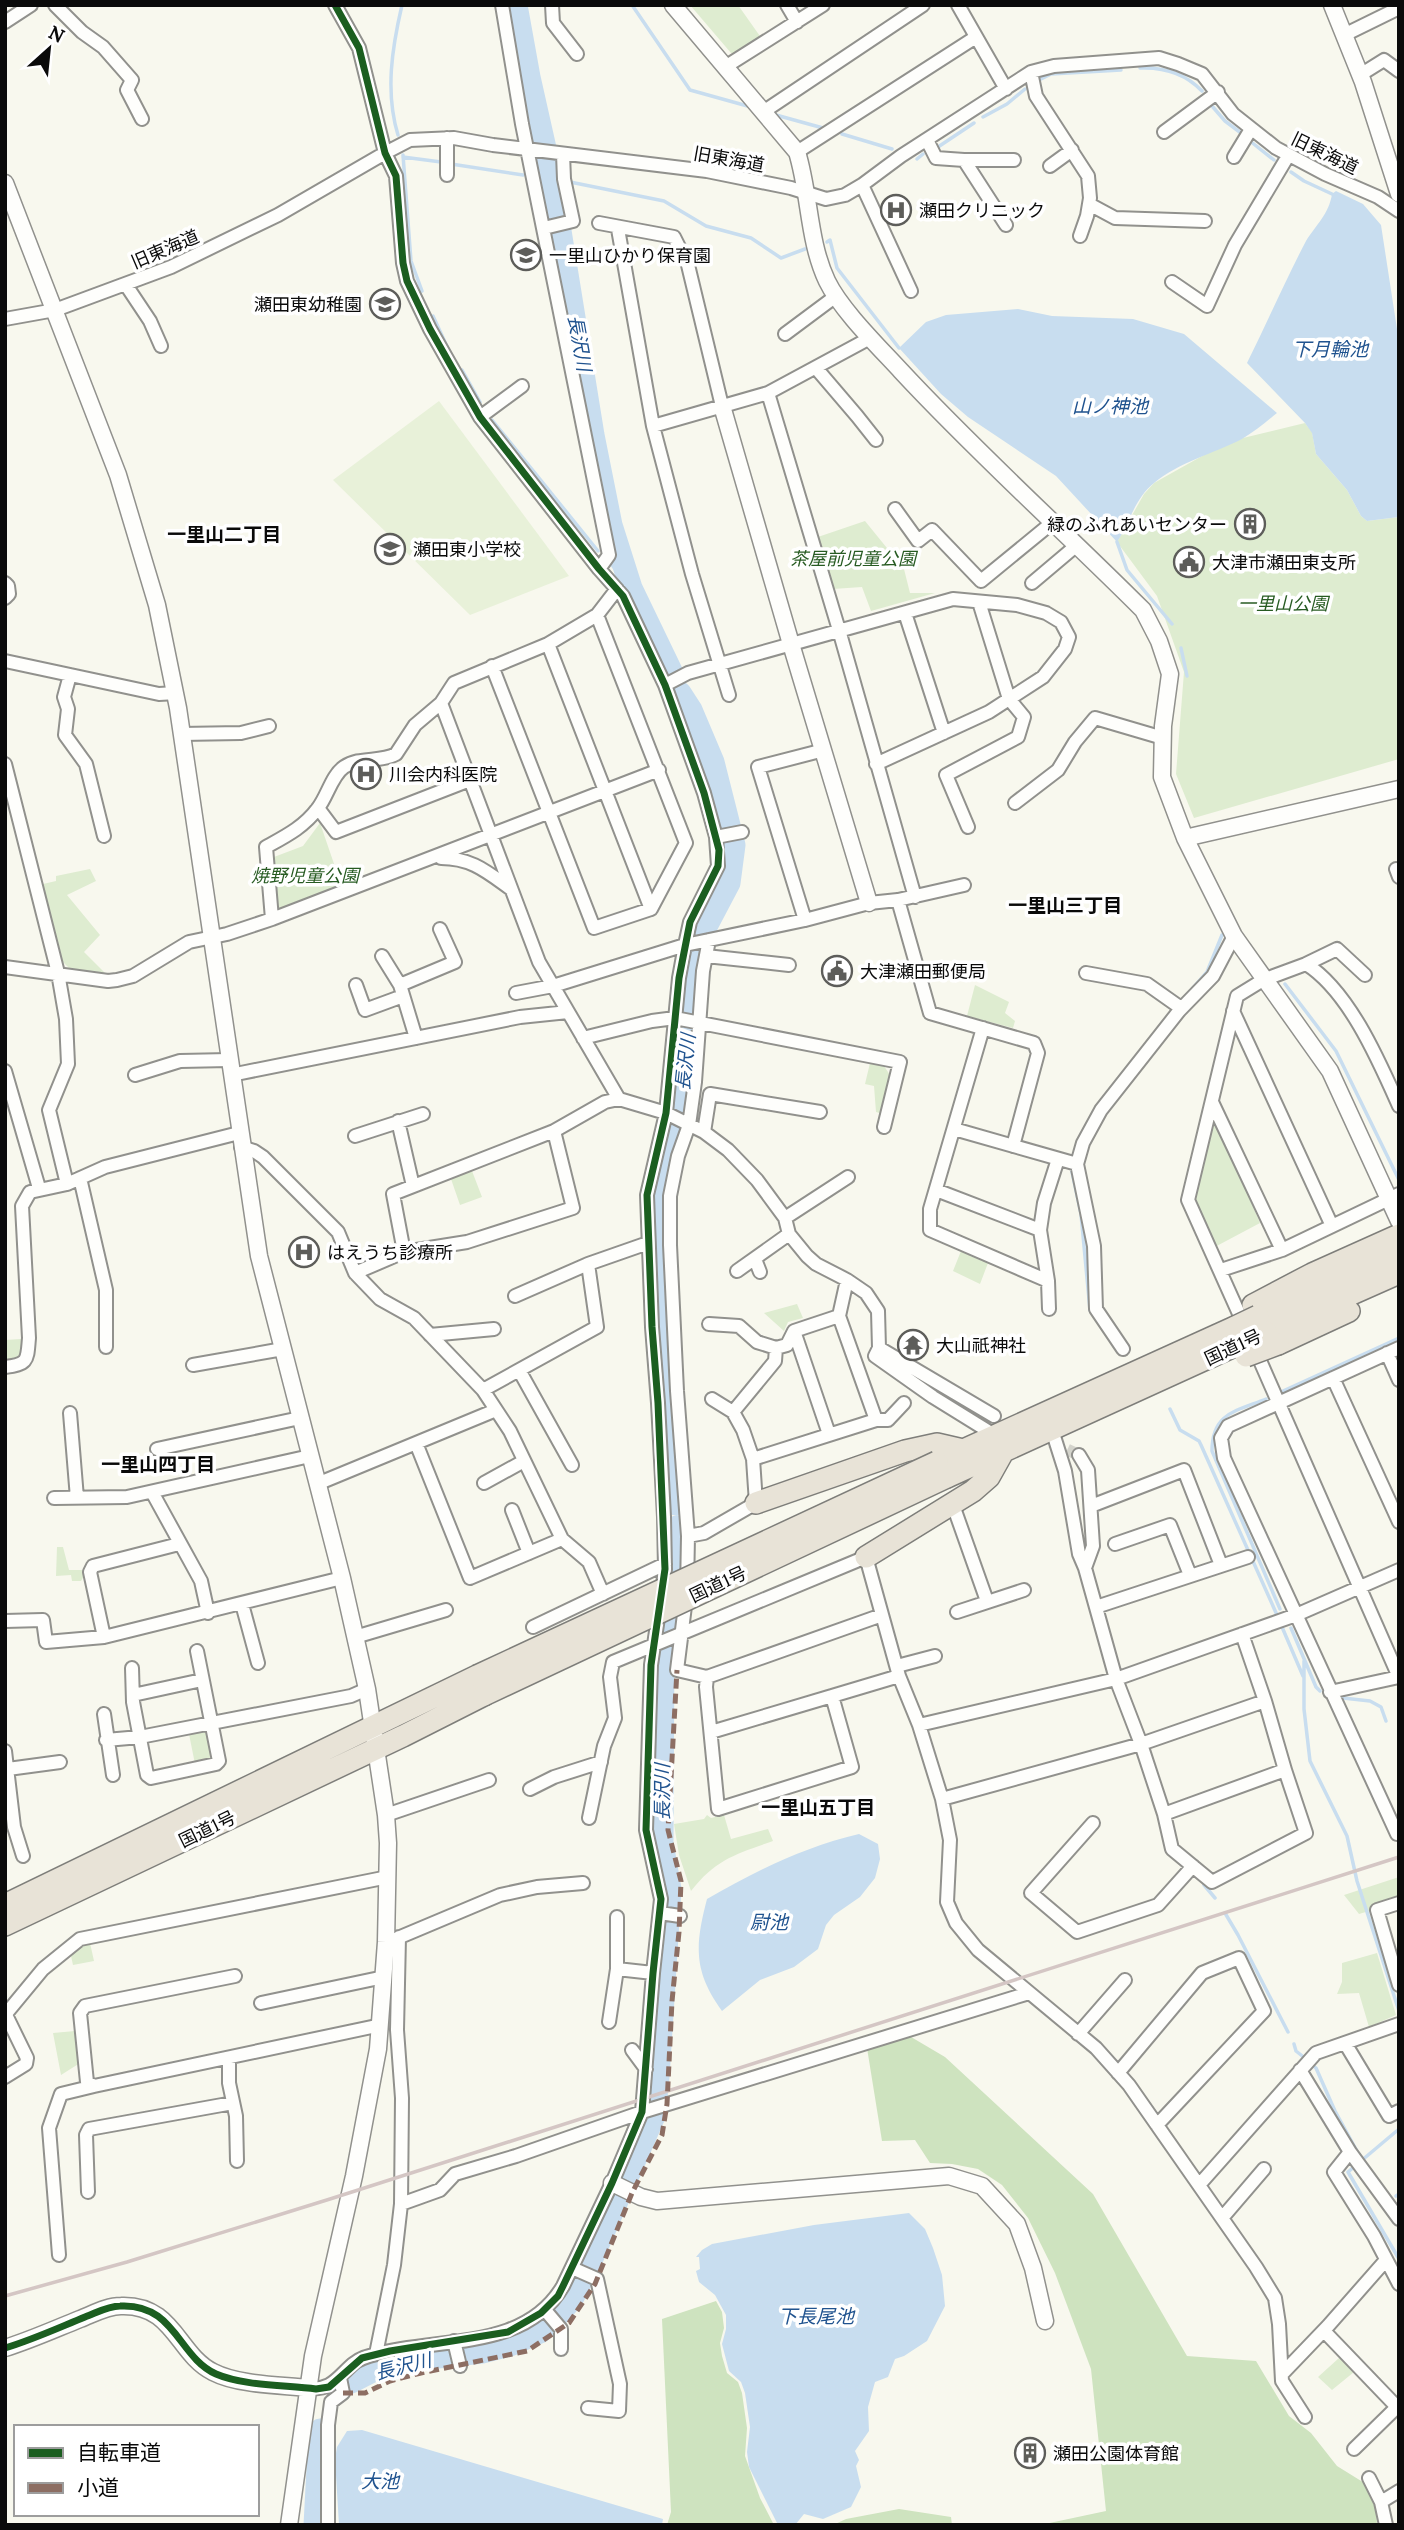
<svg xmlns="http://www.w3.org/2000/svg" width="1404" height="2530" font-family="Lora,'Noto Sans JP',serif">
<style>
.green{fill:#deecd0}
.forest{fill:#cee3bf}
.pitch{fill:#e8f1d9}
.water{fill:#c8ddef}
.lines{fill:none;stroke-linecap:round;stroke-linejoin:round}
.stream{stroke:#c8ddef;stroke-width:3.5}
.river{stroke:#c8ddef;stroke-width:23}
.minor-tunnel{stroke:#d4d4cc;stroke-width:12;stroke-dasharray:12 6;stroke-linecap:butt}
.minor-casing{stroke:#91918d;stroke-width:16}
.tertiary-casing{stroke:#91918d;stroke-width:19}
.trunk-casing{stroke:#7e7e7a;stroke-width:24}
.minor{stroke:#fefefc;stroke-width:12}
.tertiary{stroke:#fefefc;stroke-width:16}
.trunk{stroke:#e8e3d7;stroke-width:21}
.rail{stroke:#d4c6c4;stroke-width:3.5}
.trunk-bridge-casing{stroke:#7e7e7a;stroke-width:24;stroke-linecap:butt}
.trunk-bridge{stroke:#e8e3d7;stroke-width:21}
.quiet{stroke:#8d6e63;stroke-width:5;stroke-dasharray:10 5;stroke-linecap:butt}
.cycleway-casing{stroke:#fff;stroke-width:11}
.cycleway{stroke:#1b5e20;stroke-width:7}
.labels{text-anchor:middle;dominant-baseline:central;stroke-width:7;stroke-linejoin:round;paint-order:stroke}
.street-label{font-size:18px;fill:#0a0a0a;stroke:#fff}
.poi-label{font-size:18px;fill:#0a0a0a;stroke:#fff;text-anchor:start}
.park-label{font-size:18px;font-style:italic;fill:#275b22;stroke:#fff}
.water-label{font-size:19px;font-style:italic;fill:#20538f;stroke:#fff}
.neighbourhood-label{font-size:19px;font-weight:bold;fill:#0a0a0a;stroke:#fff}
</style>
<rect width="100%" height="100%" fill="#f8f8ee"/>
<path class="green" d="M690,5H738L762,39L738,55L731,53Z
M1305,423L1312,432L1316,454L1347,490L1361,516L1367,521L1399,517V759L1194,818L1176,774L1184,672L1157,596L1117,542L1144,494L1154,483L1211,451L1243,438Z
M865,521L904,569L910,593H935L871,611L862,587L833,589L812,539Z
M320,823L343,890L279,914L274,857L303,846Z
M90,869L96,881L67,895L100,935L84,952L105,973L70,969L61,960L43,884L56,881V876Z
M975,985L1009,1002L1005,1013L1015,1021L1013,1028L967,1016Z
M870,1063L884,1066L890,1075L883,1114L876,1112L874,1086L865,1084Z
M1214,1116L1260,1223L1211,1249L1188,1200Z
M472,1171L482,1197L460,1205L451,1179Z
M961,1251L988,1263L980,1284L953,1271Z
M797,1304L803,1318L788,1322L784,1331L764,1313Z
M21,1339L22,1354L17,1361L5,1363V1340Z
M57,1547H63L69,1570H82L84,1576L81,1581H72L71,1575L56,1576Z
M204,1731L209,1734L214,1756L212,1761L195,1764L189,1734Z
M707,1815L711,1818L724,1815L731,1839L768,1829L773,1841C736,1854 716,1859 691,1891L679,1855L674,1824L704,1819Z
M1399,1877V1902L1359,1914L1344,1895Z
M90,1943L94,1961L73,1965L71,1956L83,1945Z
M1377,1953L1396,2015L1369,2027L1359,1993L1337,1994L1342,1982V1963Z
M75,2031L80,2063L61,2075L53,2033Z
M1339,2358L1354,2372L1332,2390L1318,2377Z"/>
<path class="forest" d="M906,2034L945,2057L1093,2194L1187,2356L1256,2361L1289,2416L1311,2433L1337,2466L1366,2484L1376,2507L1377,2525H1040L1106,2511L1091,2369L1055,2273L1028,2218L1002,2185L978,2169L952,2164L930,2163L915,2140L882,2141L867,2048Z
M716,2301L722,2312L724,2328L720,2343L722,2356L727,2373L738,2382L742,2393L747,2428L745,2456L760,2498L774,2525H667L671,2512L662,2319Z
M899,2509L951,2517L952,2525H833L846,2519Z"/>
<path class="pitch" d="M439,401L569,576L470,615L333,480Z"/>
<path class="water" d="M1336,191L1363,204L1381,225L1399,342V517L1367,521L1361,516L1347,490L1316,454L1312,433L1305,423L1247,363C1267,323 1285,281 1306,241C1316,225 1329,214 1332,194Z
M1018,309L1052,316L1133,319L1184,334L1277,413C1266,422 1254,432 1242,439C1213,454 1179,462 1154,483C1134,499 1130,523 1117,542L1056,476L968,417L941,394L899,348L926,322L946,315Z
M859,1834L878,1844L880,1859L875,1878L860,1897L834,1915L826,1925L818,1949L794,1967L760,1980L722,2011C693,1971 695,1945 707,1899C755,1871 804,1847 859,1834Z
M909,2213L925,2229L933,2248L942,2275L945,2306L927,2341L904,2356L895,2359L888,2377L875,2382L868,2407L869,2431L855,2451L859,2460L856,2466L861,2487L851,2507L823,2519L804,2514L795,2525H778L749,2467L747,2452L750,2427L745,2393L741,2382L729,2371L722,2344L726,2329V2315L715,2295L699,2282L696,2271L700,2269L699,2257H696L702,2250L712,2244L814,2225Z
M362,2430L663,2519L662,2525H339L335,2459L337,2447L347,2431Z"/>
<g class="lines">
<path class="stream" d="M632,5L690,90L751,107
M1140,68C1164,67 1185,73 1202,91
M1041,79L1051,74L1121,70
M1212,106L1225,121L1241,133
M776,115L823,128
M983,117L1007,104L1025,89
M842,134L892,149
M398,135C385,92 392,48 402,5
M1250,141L1274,160
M938,147L974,123
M403,155L411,261L422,291
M403,157L441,162
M917,159L923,154
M451,164L523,175
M1291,172L1304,181L1332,194
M545,178L562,181
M570,182L664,201L706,226L751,238L781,258L805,249
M827,242L830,240L837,268L899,348
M433,316L450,353
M462,370L480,402
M492,420L598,551
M1117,542L1127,570L1172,624
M612,565L624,580
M1181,648L1187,676
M1285,984L1336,1051L1399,1180
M1193,988L1207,972L1222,935
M1072,1172L1081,1214L1090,1310
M1283,1391L1399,1338
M1266,1399C1236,1411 1212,1413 1212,1451L1280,1609
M1170,1409L1180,1430L1199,1441L1201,1445L1277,1615
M1282,1627L1303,1676
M1291,1628L1316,1687L1320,1691
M1304,1661V1709L1310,1761L1347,1836L1357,1881L1399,2011
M1343,1698L1370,1701L1381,1707L1386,1721
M1204,1885L1215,1898
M1225,1913L1238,1935L1288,2032
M1294,2044L1296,2051L1306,2059
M1311,2064L1316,2068L1335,2111L1358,2153
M1361,2161L1399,2129
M1355,2166L1348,2172L1399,2259
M1396,2196L1399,2194"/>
<path class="river" d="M516,5L529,77L551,175L593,435L611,525L631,588L671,671
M680,693L691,710L713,762L734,845L729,883L699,940
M676,1504L659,1198L678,1128L689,1002L697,954
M351,2382L382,2366L429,2358L482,2352L510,2345L540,2332L552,2322L572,2299L590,2263L654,2116L658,2077L670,1889L662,1843L663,1644L676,1573L677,1527
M315,2525L320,2430"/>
<path class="minor-tunnel" d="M1051,1442L1079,1455"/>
<g class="minor-casing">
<path id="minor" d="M55,5L82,32L103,47L132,80L127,90L142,119
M335,5L359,48L385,153L396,176L403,263L407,281L430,329L480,417L599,569L623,596L665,685L704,793L716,837L718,866L690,922L685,945L679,978L666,1113L647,1195L652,1327L658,1403L664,1517L665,1569L662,1593
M502,5L522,124L609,555L599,569
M552,5L553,23L577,54
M787,5L797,22
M958,5L1006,89
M5,22L31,5
M1344,35L1399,8
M725,67L823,5
M1031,72L1036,96L1088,176L1090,198L1087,216L1080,236
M1360,75L1384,60L1399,71
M763,112L923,5
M1164,132L1218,92
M447,138V175
M927,140L936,158L964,160L1006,225
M797,152L976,37
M1234,157L1251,129
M964,160H1014
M1050,166L1072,150
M862,185L911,291
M1089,204L1115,218L1205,221
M599,223L674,237L688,265L722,406
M544,228L573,221L564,179L563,154
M618,229L653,426L692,574L729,695
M1172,282L1207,306L1235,245L1288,156
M126,285L150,321L161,346
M5,319L55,310L171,267L278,215L385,153L410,140L454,138L493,145L707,171L791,188L826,199L845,195L862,185L901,156L1031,72L1054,66L1159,58L1178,64L1202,74L1233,114L1276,148L1325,174L1378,197L1399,211
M785,334L836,296
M816,368L857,416L876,440
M768,393L839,630L915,897
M480,417L522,386
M653,426L768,393L870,338
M895,509L918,541L932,530L981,581L1053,522
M5,583L8,586L9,594L5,598
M1032,583L1077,545
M905,613L944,733
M548,644L651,909
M5,661L159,694L176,693
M492,666L594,928L651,909L686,843L597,615
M70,675L64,697L68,709L65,735L86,764L104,836
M665,685L688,673L953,599L1017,605L1046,613L1061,622L1069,637L1065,649L1043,677L989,712L876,764
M441,703L539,962L619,1099
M181,734L241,733L269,726
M5,764L58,973L66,1019L68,1064L49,1110L67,1184
M1015,803L1058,770L1075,742L1095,718L1163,738
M318,808L336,832L470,780
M968,827L946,775L1018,737L1024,717L1009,699L979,602
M716,837L742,832
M441,858C472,858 487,872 511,889
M1396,869L1399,877
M898,900L930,1013L1034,1043L1038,1053L1013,1146
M272,919L266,847C286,836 304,827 318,808C327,797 332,775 344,767C360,756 380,763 396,754L415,725L441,703L454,683L548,644L597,615L617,589
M805,920L758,767L824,750
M382,956L400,985L416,1038
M706,956L789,965
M1306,964L1337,949L1365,975
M5,967L108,981L117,980L133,976L189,942L227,934L272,919L659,770
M1086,973L1147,984L1181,1008
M356,985L365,1010L403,996
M400,985L455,962L440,929
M516,993L553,986L685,945L805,920L869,903L898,900L964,885
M1233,1011L1332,1226
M983,1028L930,1209V1230L1048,1281
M583,1038L652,1021L675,1018L900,1062L884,1127
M5,1071L39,1188
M135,1075L180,1061L229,1060
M231,1075L520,1017L568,1012
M1212,1102L1282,1250
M398,1121L413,1186
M954,1129L1077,1164
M704,1132L710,1094L820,1112
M355,1136L423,1114
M241,1147L254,1151L263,1157L338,1232L355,1273L380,1299L414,1318L483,1390L510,1431L562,1539L589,1562L603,1594
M80,1178L106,1290V1347
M936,1190L1040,1230
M785,1218L848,1177
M404,1252L393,1194L554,1131L605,1102L619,1099L666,1113L704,1132L728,1150L757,1180L785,1218L789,1234L807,1256L816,1264L847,1280L866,1293L878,1311L879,1348L875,1356L933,1397L996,1436
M755,1259L760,1272
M1221,1270L1282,1250L1399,1194
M737,1271L789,1234
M355,1273L404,1252L467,1242L573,1208L554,1131
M515,1296L588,1264
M1049,1309L1048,1281L1040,1230L1044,1203L1058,1159
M839,1316L794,1331L787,1345L776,1348L775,1361L733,1412L743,1430L753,1459L876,1420L839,1316L847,1280
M709,1324L739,1326L757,1342L776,1348
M1245,1327L1188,1200L1237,996L1263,980L1306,964C1349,991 1379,1061 1399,1106
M794,1331L829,1434
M430,1335L494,1329
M1254,1347L1399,1677L1330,1692
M879,1348L994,1416
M1399,1348L1228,1426L1221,1438L1224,1458L1397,1834H1399
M1123,1349L1096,1309L1094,1246L1077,1164L1083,1143L1101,1110L1179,1011L1213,976L1234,936
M1387,1353L1399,1380
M193,1365L283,1349
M5,1367C29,1364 27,1360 29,1338L22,1206L30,1192L67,1184L105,1167L239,1133
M519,1370L572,1465
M1333,1378L1399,1522
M483,1390L597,1327L588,1264L648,1243
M712,1399L733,1412
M70,1413L77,1498
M876,1420H888L904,1403
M1052,1430L1065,1471L1079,1554L1085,1568L1116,1679L1141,1744L1164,1814L1285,1770L1265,1701L1242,1634
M416,1443L470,1578L562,1539
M157,1449L300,1418
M1079,1455L1088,1470L1093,1546L1085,1568
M753,1459L756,1503L704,1533L688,1536L687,1590L677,1670L707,1677L706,1687L718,1809L852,1767L832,1696L899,1676
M484,1483L524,1461
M317,1484L496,1410
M152,1492L201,1581L208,1613
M54,1498L127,1497L310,1456
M953,1505L987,1601
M1091,1506L1184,1470L1221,1565
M512,1510L529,1553
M688,1536L677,1391L670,1245V1196L678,1156L689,1125L695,1082L703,971L709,940
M1115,1544L1170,1525L1190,1575
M242,1604L258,1663
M1096,1607L1248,1557
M957,1612L1024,1590
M5,1621L43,1620L46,1642L104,1637L342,1578
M533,1627L665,1564
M104,1637L90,1572L93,1566L179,1544
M355,1637L446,1610
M897,1666L935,1656
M132,1668L133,1702L147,1775L151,1778L216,1764L219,1761L197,1651
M707,1677L882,1615
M133,1695L202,1680
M104,1714L113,1775
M919,1725L1116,1679L1296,1615L1399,1570
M711,1732L832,1696
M106,1740L140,1737L351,1696L367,1689
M5,1751L14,1827L23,1856
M8,1769L60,1762
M530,1789L554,1777L601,1762
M942,1799L950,1840L947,1902L956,1923L978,1950L1096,2048L1129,2085L1256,2267L1275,2298L1279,2324L1282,2381L1305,2417
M1164,1814L1172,1849L1212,1882L1306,1833L1285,1770
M386,1815L489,1780
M589,1818L604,1746L615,1718L610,1677L613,1662L866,1557L899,1676L919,1725L942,1799L1141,1744L1265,1701
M1093,1823L1031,1893L1077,1932L1158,1905L1193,1866
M1399,1903L1377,1910L1399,1985
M660,1913L680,1916
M617,1917V1969L653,1973
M393,1940L500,1895L537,1887L583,1883
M235,1976L85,2006L80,2013L87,2082L94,2086L381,2025
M261,2003L384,1977
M5,2015L43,1969L80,1939L388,1877
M609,2022L617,1969
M1078,2034L1125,1980
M1345,2043L1389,2116L1399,2111
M632,2050L646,2069
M229,2058V2083L236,2116L237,2161
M1300,2070L1350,2152L1334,2172L1374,2236L1399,2284
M1118,2073L1202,1973L1239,1958L1264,2011L1157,2125
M5,2077L26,2064L27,2058L6,2015
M1350,2152L1399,2219
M1199,2185L1316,2053L1399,2024
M88,2192L86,2135L89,2129L233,2103
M401,2204L440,2190L455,2174L516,2156L642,2112L1029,1993
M1222,2218L1264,2169
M59,2255L49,2128L61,2094L94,2086
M572,2268L597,2279L620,2384L619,2411L588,2408
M545,2310L561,2329V2349
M1324,2331L1397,2407L1399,2406
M454,2341L460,2366
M376,2354L394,2265L401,2204L402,2098L397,2030L399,1937
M1282,2374L1328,2326L1386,2260
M308,2388C331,2391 337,2378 353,2364C360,2358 368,2356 377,2354C440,2337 525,2351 563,2286L612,2183L642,2112L653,1973L661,1899L646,1830L651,1665L659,1611
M1354,2449L1397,2407
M1369,2478L1381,2502L1386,2525
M1381,2502L1399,2491
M328,2525V2425L331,2402L343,2393L340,2378"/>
</g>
<g class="tertiary-casing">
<path id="tertiary" d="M673,5L797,152C810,194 808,241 827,281C841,310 879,347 901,371C978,454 1063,530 1143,610L1159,641L1170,674L1163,726L1162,777L1185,838L1234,936L1330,1071L1399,1221
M1332,5L1363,82L1399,194
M5,183L118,475L157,605L178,708L259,1256L342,1578L367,1689L386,1815L388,1843L386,1942L378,2049L354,2176L313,2356L289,2525
M722,406L791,644L869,903
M1185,838L1399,789
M612,2183L641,2197L657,2201L949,2176L982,2186L1017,2224L1033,2268L1045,2321
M5,2348C31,2340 55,2329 80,2319C93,2314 107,2306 121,2306C174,2304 177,2354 213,2372C238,2385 280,2385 308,2388"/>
</g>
<g class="trunk-casing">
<path id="trunk" d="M1253,1305L1312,1274L1399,1235
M1266,1313L1399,1255
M1266,1332L1399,1273
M1278,1344L1349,1311
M937,1462L1235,1327
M947,1477L1243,1342
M756,1503L905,1451L937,1444L963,1450
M866,1557L973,1491L989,1477L1003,1452
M5,1905L477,1676
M5,1925L403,1736L484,1695"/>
</g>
<use href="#minor" class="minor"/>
<use href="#tertiary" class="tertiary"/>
<use href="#trunk" class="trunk"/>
<path class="rail" d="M5,2296L127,2262L330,2199L1399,1857"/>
<g class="trunk-bridge-casing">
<path id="trunk-bridge" d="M1235,1327L1258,1316
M1243,1342L1266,1332
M1246,1356L1278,1344
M477,1676L937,1462
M484,1695L947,1477"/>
</g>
<use href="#trunk-bridge" class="trunk-bridge"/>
<path class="quiet" d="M343,2393H365L390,2381L421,2373L527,2351L569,2323L595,2284L632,2193L662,2135L667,2104L672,2001L679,1932L681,1881L668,1830L677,1670"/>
<g class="cycleway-casing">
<path id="cycleway" d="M5,2348C32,2340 58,2328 85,2317C96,2313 108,2306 120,2306C175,2303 178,2357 216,2374C244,2386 286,2385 316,2389L329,2387L362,2358L390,2351L508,2332L541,2313L558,2296L563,2286L612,2183L642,2112L653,1973L661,1899L646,1830L651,1665L665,1569L658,1403L652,1327L647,1195L666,1113L679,978L690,922L718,866L719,850L704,793L665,685L623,596L599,569L480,417L430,329L407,281L403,263L396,176L385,153L359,48L335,5"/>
</g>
<use href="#cycleway" class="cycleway"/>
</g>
<defs>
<g id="hospital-ring" transform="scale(1.575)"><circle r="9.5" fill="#fff" stroke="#5d5d5a" stroke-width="1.5"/><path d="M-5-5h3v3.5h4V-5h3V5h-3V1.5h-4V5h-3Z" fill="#5d5d5a"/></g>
<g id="school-ring" transform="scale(1.575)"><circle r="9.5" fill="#fff" stroke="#5d5d5a" stroke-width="1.5"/><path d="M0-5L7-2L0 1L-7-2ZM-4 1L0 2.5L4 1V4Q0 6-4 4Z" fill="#5d5d5a"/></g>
<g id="building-ring" transform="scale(1.575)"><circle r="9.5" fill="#fff" stroke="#5d5d5a" stroke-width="1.5"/><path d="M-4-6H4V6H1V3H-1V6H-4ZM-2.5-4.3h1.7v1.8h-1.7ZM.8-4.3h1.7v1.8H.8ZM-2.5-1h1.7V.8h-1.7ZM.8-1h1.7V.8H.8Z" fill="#5d5d5a"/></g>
<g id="civic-ring" transform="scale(1.575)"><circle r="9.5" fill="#fff" stroke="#5d5d5a" stroke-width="1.5"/><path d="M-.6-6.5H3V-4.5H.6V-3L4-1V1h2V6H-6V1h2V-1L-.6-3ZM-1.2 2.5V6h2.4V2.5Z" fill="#5d5d5a"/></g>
<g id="temple-ring" transform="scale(1.575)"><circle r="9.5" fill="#fff" stroke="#5d5d5a" stroke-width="1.5"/><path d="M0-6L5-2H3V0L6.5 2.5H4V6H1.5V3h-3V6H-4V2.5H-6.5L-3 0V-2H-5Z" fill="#5d5d5a"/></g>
</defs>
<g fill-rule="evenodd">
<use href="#hospital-ring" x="896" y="210"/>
<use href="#school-ring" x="526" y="255"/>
<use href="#school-ring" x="385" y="304"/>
<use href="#building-ring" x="1250" y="524"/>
<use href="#school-ring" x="390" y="549"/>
<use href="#civic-ring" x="1189" y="562"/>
<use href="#hospital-ring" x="366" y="774"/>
<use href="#civic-ring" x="837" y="971"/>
<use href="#hospital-ring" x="304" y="1252"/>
<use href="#temple-ring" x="913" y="1345"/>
<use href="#building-ring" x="1030" y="2453"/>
</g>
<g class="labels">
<g class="street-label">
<text transform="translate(1325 153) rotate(26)">旧東海道</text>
<text transform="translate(729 159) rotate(10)">旧東海道</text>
<text transform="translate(165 249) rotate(-23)">旧東海道</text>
<text transform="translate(1233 1347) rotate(-25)">国道1号</text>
<text transform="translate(718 1584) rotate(-25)">国道1号</text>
<text transform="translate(207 1829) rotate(-26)">国道1号</text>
</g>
<g class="poi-label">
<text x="919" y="210">瀬田クリニック</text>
<text x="549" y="255">一里山ひかり保育園</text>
<text x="362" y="304" text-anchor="end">瀬田東幼稚園</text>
<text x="1227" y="524" text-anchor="end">緑のふれあいセンター</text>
<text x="413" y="549">瀬田東小学校</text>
<text x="1212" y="562">大津市瀬田東支所</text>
<text x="389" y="774">川会内科医院</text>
<text x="860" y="971">大津瀬田郵便局</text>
<text x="327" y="1252">はえうち診療所</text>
<text x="936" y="1345">大山祇神社</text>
<text x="1053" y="2453">瀬田公園体育館</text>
</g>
<g class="park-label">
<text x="853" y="558">茶屋前児童公園</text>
<text x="1283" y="603">一里山公園</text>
<text x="305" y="875">焼野児童公園</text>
</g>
<g class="water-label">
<text transform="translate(580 343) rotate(80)">長沢川</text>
<text x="1330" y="349">下月輪池</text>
<text x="1110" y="406">山ノ神池</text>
<text transform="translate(685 1062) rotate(-84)">長沢川</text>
<text transform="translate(662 1792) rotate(-90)">長沢川</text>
<text x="769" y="1922">尉池</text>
<text x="816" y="2316">下長尾池</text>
<text transform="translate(403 2366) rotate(-14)">長沢川</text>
<text x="380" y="2481">大池</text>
</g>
<g class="neighbourhood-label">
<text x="224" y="534">一里山二丁目</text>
<text x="1065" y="905">一里山三丁目</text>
<text x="158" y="1464">一里山四丁目</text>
<text x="818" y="1807">一里山五丁目</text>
</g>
</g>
<rect width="1404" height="2530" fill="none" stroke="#0a0a0a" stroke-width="14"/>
<rect x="14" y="2425" width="245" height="91" fill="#ffffff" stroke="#9d9d9d" stroke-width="2"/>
<rect x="28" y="2448" width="35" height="10" fill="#1b5e20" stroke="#9d9d9d" stroke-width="2"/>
<text x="77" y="2460" font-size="21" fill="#0a0a0a">自転車道</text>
<rect x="28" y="2483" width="35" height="10" fill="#8d6e63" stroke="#9d9d9d" stroke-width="2"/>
<text x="77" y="2495" font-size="21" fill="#0a0a0a">小道</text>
<g transform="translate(49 49) rotate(27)" stroke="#ffffff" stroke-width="5" paint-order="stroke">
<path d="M0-5L12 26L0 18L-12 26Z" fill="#0a0a0a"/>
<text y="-10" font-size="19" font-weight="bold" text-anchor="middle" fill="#0a0a0a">N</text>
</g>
</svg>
